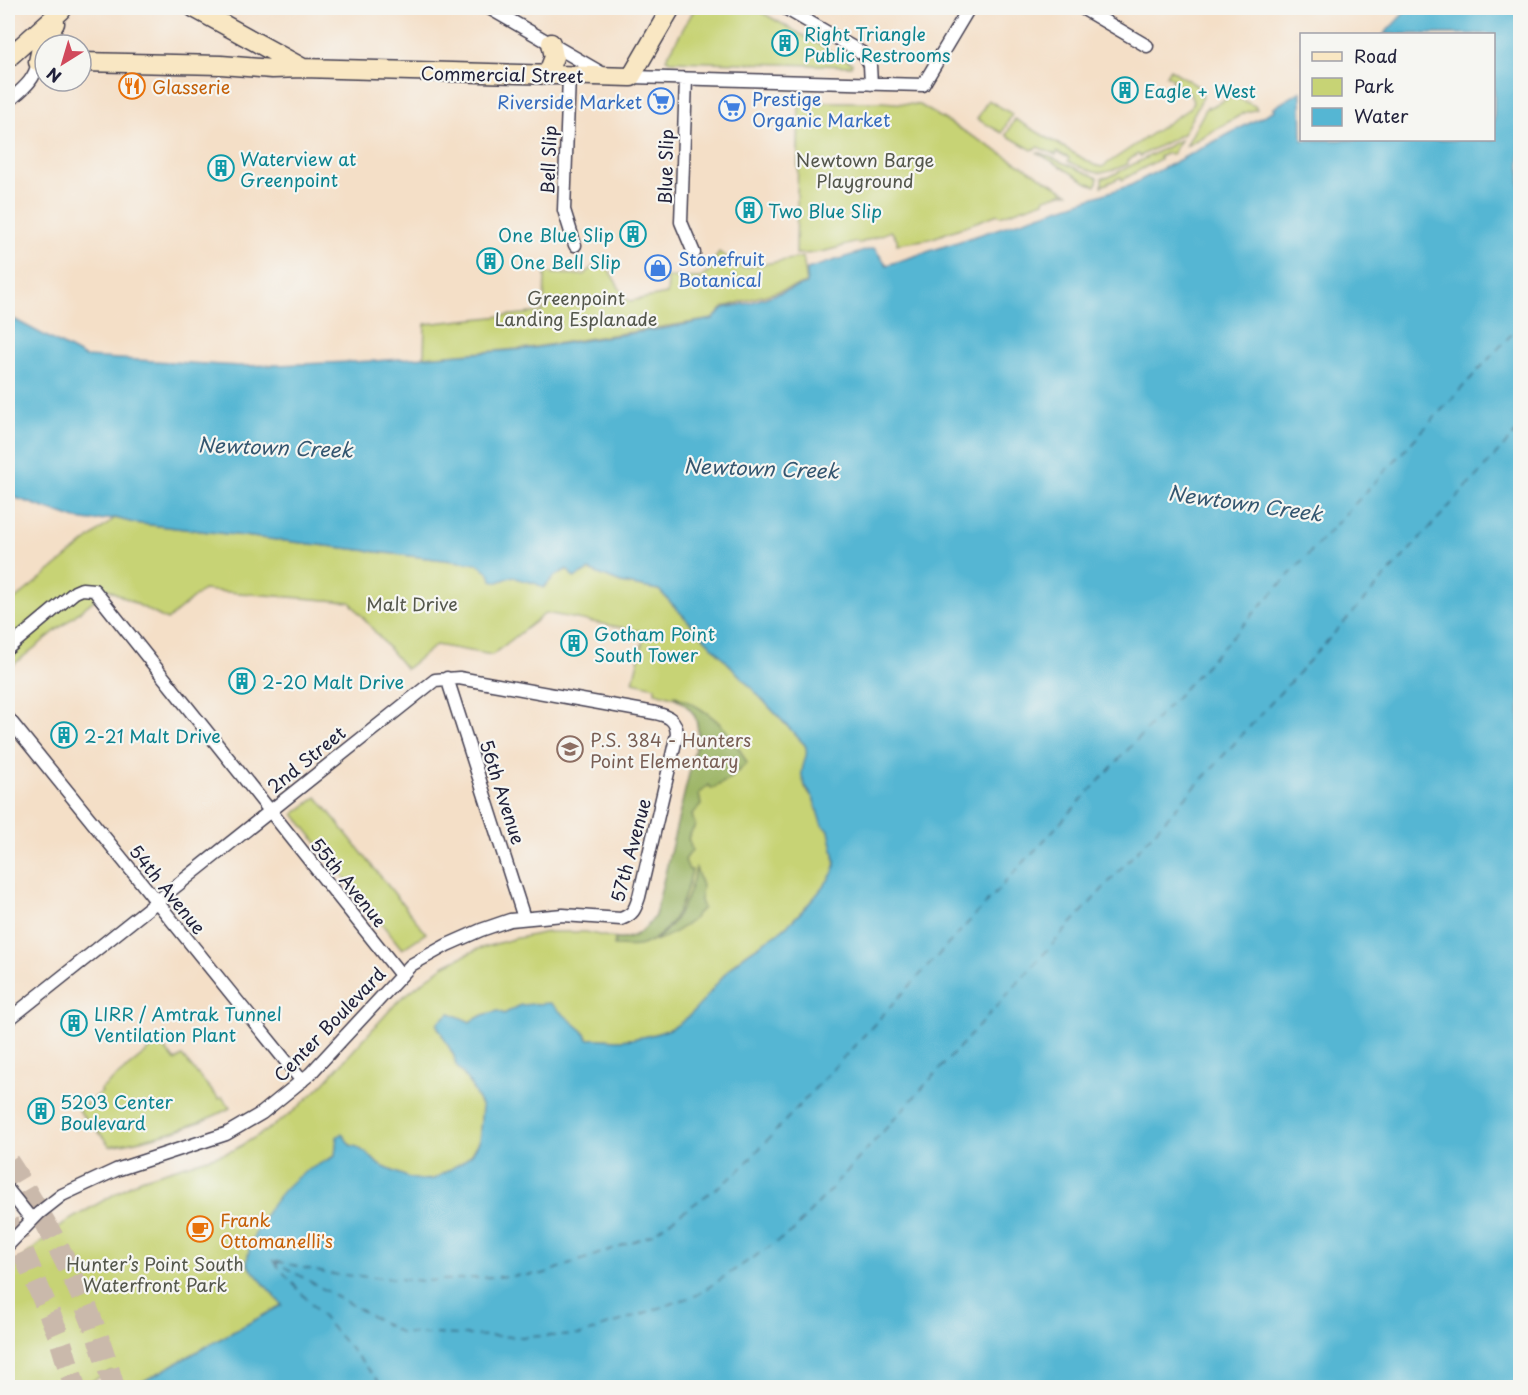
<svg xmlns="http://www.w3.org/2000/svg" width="1528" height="1395" font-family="'Playpen Sans',sans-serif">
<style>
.green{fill:#c7d375;stroke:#747a58;stroke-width:1.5}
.forest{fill:#9db566;stroke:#606c50;stroke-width:1.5}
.water{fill:#55b6d3;stroke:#3c6c87;stroke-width:1.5}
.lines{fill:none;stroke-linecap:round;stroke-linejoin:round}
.ferry{stroke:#345670;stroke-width:1.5;stroke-dasharray:8 6;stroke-linecap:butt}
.highway-tunnel{stroke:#cab9ab;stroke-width:22;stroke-dasharray:22 11;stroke-linecap:butt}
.street-casing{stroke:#423e50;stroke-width:15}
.secondary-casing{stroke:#423e50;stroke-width:21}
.street{stroke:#fff;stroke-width:12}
.secondary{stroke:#f9e7c3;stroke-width:18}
.labels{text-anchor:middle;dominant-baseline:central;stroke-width:4.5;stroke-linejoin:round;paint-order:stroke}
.culture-label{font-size:18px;fill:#0d838f;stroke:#f6f6f2;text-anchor:start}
.street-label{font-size:18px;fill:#22223b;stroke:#f6f6f2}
.food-label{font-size:18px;fill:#c56008;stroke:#f6f6f2;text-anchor:start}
.shop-label{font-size:18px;fill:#366cbe;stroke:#f6f6f2;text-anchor:start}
.park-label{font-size:18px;fill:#54574c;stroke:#f6f6f2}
.education-label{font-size:18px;fill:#785e54;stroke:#f6f6f2;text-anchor:start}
.water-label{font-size:20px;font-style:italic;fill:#345670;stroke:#f6f6f2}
</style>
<rect width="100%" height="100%" fill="#f6f6f2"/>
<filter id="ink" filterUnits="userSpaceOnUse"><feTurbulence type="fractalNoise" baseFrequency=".0167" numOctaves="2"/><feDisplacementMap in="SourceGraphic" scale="12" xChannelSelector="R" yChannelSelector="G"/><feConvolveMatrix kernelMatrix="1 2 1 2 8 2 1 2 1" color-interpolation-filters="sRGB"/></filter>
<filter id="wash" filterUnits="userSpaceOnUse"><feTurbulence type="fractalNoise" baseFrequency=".008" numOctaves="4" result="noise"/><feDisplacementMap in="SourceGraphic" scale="24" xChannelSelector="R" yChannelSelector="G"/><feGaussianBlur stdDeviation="1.35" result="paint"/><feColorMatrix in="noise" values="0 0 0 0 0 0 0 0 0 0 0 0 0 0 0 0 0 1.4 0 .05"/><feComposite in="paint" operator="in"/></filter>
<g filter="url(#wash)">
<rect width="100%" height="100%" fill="#f4dfc7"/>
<path class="green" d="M695,8H754L852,63L851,66L670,61L666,59Z
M1170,69L1199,87L1203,97L1183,134L1140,156L1138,154L1127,161L1128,164C1097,178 1097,174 1068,161L1069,158L1057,152L1056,155L1038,147L1032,150L1006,135L1015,119L1094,165L1102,167L1190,108L1193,102L1190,93L1172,82L1173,79L1166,75Z
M1233,96L1255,106L1257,109L1244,113L1186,146L1207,107L1208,108Z
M988,100L1012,114L1002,133L977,119Z
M799,102H882L920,105L1068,193H1062L1045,198L1044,201L1000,216L998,214L930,239L897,244V239L891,231L858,244L857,242C835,248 819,255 796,254Z
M1180,140L1173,153L1170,155L1169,153L1159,157L1160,159L1122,180L1121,177L1102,186V178L1109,177Z
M1038,153H1041L1098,178L1096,186L1088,183Z
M719,252L742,268L803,257L807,283L724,307L713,319L529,348L424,357L425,324L541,312L544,308L545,273L584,275L596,264L601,256L625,298L630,301L667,294L668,281L660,279L663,277L701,278L716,264L715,259Z
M115,518L134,523L478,564L488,572L492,580L498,582L513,576C522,583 534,579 543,588L555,576L568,569L579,575L589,570L621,583L659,590L805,745L807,750L805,788L813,798L822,825L829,830C830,840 838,861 834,870C827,886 794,921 779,932C764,944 744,952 731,967C712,987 696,1017 670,1029C655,1035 636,1039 620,1040C609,1040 599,1038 588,1039L583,1031L550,1004L521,1005L504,1014L498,1011L483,1015L470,1022L450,1013L437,1026L454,1056L456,1065L469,1082L482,1107L479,1142L472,1154L461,1163L434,1179L421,1181L409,1178L379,1165L370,1156L357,1147L350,1145L342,1134L337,1137L335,1156L301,1174L247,1264L282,1305L133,1387H120L111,1371L81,1387H8V1270L64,1223L141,1179L234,1150L272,1127L295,1110L322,1085L399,1000L445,965L478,949L513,939L548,932H586L622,940L638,934L646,929L655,916L698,737C699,707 682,698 655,692V687L633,682L645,632L546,613L492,655L436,645L406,669L350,602L203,590L167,620L108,589L8,669V605Z
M317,797L426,933L402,949L294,814Z
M159,1042L175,1061L182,1056L219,1099L222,1097L230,1108C192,1128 152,1139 110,1146L90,1121L88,1122L78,1110L102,1092L100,1090Z"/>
<path class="forest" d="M673,695C710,710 729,727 747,763L731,778L712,789L709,785L699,794L701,805L692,815L695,826L688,838L692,850L685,860L689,870H692C686,898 673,935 642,945C632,948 623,946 614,946L615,939C633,941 645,930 655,916L698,737C699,711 688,708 673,695Z
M696,868L702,886L700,901L703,908L695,916L696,917C683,928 671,936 655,941C679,921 689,898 696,868Z"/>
<path class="water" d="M1409,8H1520V1387H133L282,1305L247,1264C248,1235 278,1190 302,1174C312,1167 325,1162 335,1156L337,1137L342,1133L350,1145L357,1147L370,1156L379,1165L409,1178L421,1180L434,1179L461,1163L472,1154L479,1142L482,1107L469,1082L456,1065L454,1056L437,1025L439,1021L450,1013L470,1022L483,1015L498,1011L504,1014L521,1005L550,1003L583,1031L588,1039C599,1038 610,1040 620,1040C637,1039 655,1035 670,1029C696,1017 712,987 731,967C745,952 763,944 779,932C794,921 827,886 834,870C838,861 830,840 829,830L822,825C818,817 817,806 813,798C809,791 804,787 802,777C800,766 810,756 805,745L659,590L621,583L589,570L574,578L567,569L555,576L543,588C534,579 522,583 513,576L498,582L492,580L488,572L478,564L134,523L115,518L91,521L76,519L16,498L8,492V316L85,357L240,366L278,365L375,361L526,349L667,328L713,319L724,308L749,303L807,284V269L874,248L887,265L1131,185L1150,175L1275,110L1273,108L1301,91L1302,140H1494V34H1384Z"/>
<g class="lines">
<path class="ferry" d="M272,1260L401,1333L520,1337L580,1335L697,1295L793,1231L1520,428
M276,1261L329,1274L426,1281L543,1274L651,1235L736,1174L1520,325
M274,1262L385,1388"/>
</g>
</g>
<g filter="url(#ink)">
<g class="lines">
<path class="highway-tunnel" d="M8,1162C17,1175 24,1188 32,1201C68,1260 96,1322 114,1388
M8,1223L17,1238L59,1336L75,1388"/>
<g class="street-casing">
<path id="street" d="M489,8L605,75
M785,8L864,54L870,65L871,84
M1082,8L1147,46
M569,76L564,210L575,245
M631,77L923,85L969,8
M686,79L681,222L694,253
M8,102C21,90 35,81 38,62
M8,648L75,592L82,589L94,590L401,975
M447,678L524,918
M8,718L302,1081
M8,1020L435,680L459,678L655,713C668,716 676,719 677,734L639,897C635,909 634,914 621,919L563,915L510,920L481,930L447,945L411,965L310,1074L262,1113L226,1134L116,1170L62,1195L39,1213L8,1245
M8,1190L32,1220"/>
</g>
<g class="secondary-casing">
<path id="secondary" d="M194,8L301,67
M8,58L62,10
M38,62L41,48L55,23
M81,62L221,65L272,69L303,68L631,77L671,8
M547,75L554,57L551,43"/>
</g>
<use href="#street" class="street"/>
<use href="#secondary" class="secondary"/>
</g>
</g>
<defs>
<g id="building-ring" transform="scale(1.35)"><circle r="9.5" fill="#f6f6f2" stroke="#0f9aa8" stroke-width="1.5"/><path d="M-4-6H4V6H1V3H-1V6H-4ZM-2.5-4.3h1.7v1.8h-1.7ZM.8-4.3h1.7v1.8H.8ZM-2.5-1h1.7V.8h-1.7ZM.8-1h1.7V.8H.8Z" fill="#0f9aa8"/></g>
<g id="restaurant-ring" transform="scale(1.35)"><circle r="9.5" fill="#f6f6f2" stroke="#e8710a" stroke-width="1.5"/><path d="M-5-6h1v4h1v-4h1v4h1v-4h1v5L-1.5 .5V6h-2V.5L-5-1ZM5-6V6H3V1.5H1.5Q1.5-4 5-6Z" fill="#e8710a"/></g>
<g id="supermarket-ring" transform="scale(1.35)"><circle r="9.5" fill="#f6f6f2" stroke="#3f7fe0" stroke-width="1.5"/><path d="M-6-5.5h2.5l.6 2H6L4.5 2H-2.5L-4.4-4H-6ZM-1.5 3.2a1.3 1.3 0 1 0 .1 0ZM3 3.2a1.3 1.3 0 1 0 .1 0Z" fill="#3f7fe0"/></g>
<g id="shop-ring" transform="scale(1.35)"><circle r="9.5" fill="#f6f6f2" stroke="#3f7fe0" stroke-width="1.5"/><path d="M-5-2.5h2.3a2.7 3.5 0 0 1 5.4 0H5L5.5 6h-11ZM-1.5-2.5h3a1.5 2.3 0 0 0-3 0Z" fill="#3f7fe0"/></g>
<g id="school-ring" transform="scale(1.35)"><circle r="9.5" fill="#f6f6f2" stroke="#8d6e63" stroke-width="1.5"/><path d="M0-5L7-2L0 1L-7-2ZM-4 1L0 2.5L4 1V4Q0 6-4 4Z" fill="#8d6e63"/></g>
<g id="cafe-ring" transform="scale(1.35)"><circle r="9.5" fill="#f6f6f2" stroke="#e8710a" stroke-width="1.5"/><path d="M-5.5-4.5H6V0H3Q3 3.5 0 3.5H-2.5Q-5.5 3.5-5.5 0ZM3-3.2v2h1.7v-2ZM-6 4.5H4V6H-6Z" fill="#e8710a"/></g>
</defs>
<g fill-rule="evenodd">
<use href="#building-ring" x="785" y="43"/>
<use href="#restaurant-ring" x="132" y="86"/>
<use href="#building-ring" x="1125" y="90"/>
<use href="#supermarket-ring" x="661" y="101"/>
<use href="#supermarket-ring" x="732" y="108"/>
<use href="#building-ring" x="221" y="168"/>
<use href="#building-ring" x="749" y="210"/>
<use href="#building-ring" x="633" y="234"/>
<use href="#building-ring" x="490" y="261"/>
<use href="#shop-ring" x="658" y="268"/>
<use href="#building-ring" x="574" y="643"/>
<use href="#building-ring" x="242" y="681"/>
<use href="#building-ring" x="64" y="735"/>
<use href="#school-ring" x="570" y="749"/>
<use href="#building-ring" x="74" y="1023"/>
<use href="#building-ring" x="41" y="1111"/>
<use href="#cafe-ring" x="200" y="1229"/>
</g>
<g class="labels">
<g class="culture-label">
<text x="804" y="33">Right Triangle<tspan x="804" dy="21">Public Restrooms</tspan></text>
<text x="1144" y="90">Eagle + West</text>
<text x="240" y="158">Waterview at<tspan x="240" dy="21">Greenpoint</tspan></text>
<text x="768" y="210">Two Blue Slip</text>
<text x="614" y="234" text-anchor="end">One Blue Slip</text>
<text x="510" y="261">One Bell Slip</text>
<text x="594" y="633">Gotham Point<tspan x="594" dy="21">South Tower</tspan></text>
<text x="262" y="681">2-20 Malt Drive</text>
<text x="84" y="735">2-21 Malt Drive</text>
<text x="94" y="1013">LIRR / Amtrak Tunnel<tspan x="94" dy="21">Ventilation Plant</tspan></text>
<text x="60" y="1101">5203 Center<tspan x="60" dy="21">Boulevard</tspan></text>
</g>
<g class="street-label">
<text transform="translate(502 74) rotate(1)">Commercial Street</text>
<text transform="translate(548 160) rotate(-88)">Bell Slip</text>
<text transform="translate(665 167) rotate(-89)">Blue Slip</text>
<text transform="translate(306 759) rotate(-39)">2nd Street</text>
<text transform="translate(503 792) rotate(72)">56th Avenue</text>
<text transform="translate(630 850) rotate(-75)">57th Avenue</text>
<text transform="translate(349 882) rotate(51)">55th Avenue</text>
<text transform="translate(168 889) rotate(51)">54th Avenue</text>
<text transform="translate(329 1024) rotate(-46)">Center Boulevard</text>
</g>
<g class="food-label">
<text x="152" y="86">Glasserie</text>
<text x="220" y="1219">Frank<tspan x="220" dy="21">Ottomanelli's</tspan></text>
</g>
<g class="shop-label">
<text x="752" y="98">Prestige<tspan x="752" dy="21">Organic Market</tspan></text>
<text x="642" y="101" text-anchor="end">Riverside Market</text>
<text x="678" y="258">Stonefruit<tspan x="678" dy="21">Botanical</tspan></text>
</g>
<g class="park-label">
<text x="865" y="159">Newtown Barge<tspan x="865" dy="21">Playground</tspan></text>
<text x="576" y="297">Greenpoint<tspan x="576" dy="21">Landing Esplanade</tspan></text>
<text x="412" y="603">Malt Drive</text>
<text x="155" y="1263">Hunter’s Point South<tspan x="155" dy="21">Waterfront Park</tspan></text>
</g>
<g class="education-label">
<text x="590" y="739">P.S. 384 - Hunters<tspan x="590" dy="21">Point Elementary</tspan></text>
</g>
<g class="water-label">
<text transform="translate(275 447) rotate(2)">Newtown Creek</text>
<text transform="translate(761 468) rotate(2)">Newtown Creek</text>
<text transform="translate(1245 503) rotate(8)">Newtown Creek</text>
</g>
</g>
<rect width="1528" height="1395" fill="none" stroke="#f6f6f2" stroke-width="30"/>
<rect x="1300" y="33" width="195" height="108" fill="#f6f6f2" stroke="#a1a1a9" stroke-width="1.5"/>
<rect x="1312" y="52" width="30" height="9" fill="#f9e7c3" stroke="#a1a1a9" stroke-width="1.5"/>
<text x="1354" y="63" font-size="18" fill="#22223b">Road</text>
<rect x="1312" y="78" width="30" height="18" fill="#c7d375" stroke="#a1a1a9" stroke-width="1.5"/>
<text x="1354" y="93" font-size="18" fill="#22223b">Park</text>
<rect x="1312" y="108" width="30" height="18" fill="#55b6d3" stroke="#a1a1a9" stroke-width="1.5"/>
<text x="1354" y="123" font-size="18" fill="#22223b">Water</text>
<g transform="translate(63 63) rotate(217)"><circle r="28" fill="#f6f6f2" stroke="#a1a1a9" stroke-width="1.5"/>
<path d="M0-4.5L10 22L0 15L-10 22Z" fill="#d1495b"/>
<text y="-9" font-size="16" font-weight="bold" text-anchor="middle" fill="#22223b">N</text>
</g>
</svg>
